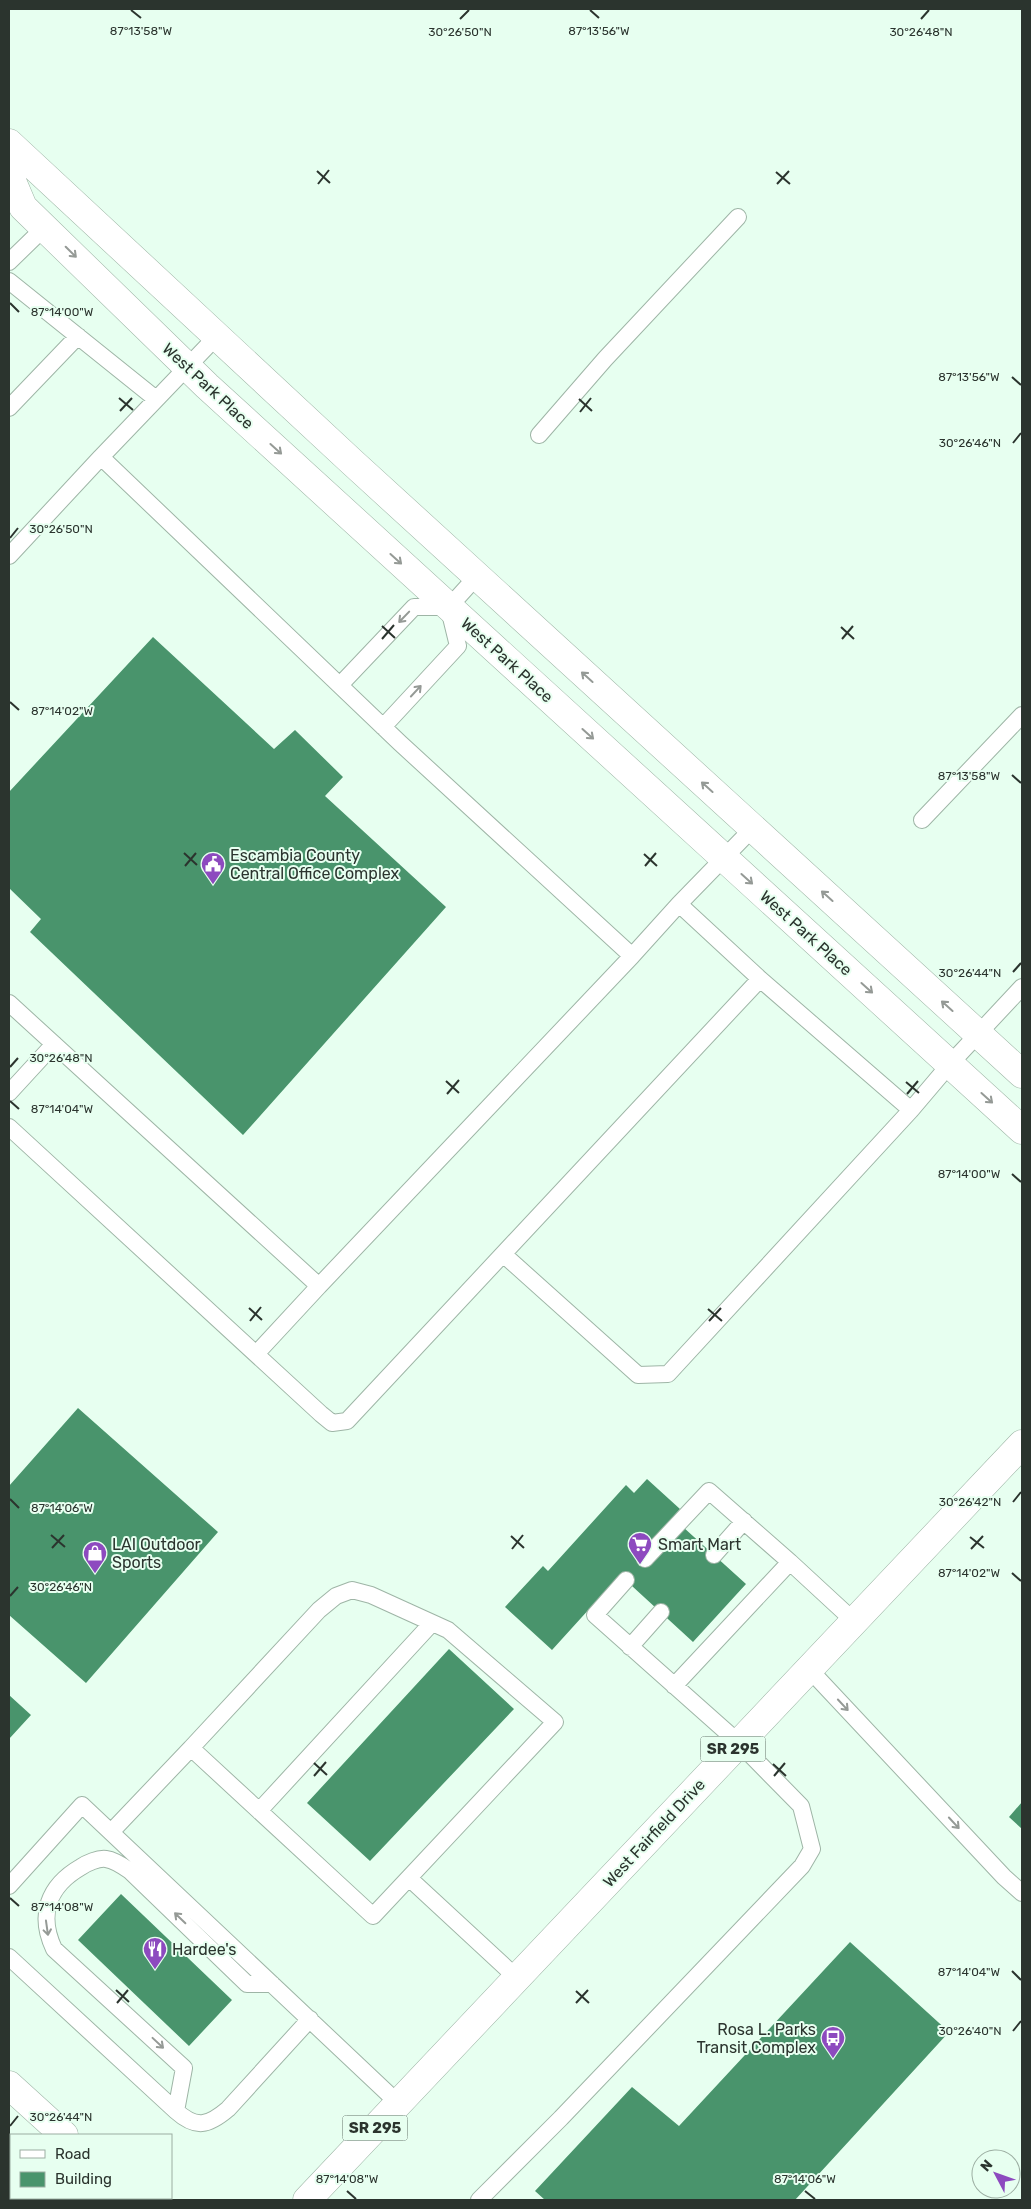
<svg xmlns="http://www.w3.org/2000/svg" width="1031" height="2209" font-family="Rubik,sans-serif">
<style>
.building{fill:#49946c}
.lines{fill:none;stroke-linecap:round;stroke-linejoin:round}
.lane-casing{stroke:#9eb5a6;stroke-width:18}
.street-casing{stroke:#9eb5a6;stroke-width:29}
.primary-casing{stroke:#9eb5a6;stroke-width:29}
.lane{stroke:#fff;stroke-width:16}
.street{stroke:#fff;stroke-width:28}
.primary{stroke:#fff;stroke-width:28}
.oneway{stroke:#959a96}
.ticks{fill:none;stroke:#2b342e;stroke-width:2}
.labels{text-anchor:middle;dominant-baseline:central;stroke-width:4;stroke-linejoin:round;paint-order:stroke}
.shield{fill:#e7fff0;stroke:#637168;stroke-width:1}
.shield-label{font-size:15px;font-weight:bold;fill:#2b342e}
.street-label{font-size:16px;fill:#2b342e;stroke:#e7fff0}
.poi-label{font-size:16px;fill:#2b342e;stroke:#e7fff0;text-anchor:start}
.ticks-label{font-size:12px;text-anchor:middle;fill:#2b342e;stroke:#e7fff0;stroke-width:4;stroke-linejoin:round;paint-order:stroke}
</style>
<rect width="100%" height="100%" fill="#e7fff0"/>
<path class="building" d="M153,637L274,749L295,730L343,777L325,796L446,907L243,1135L30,932L41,919L9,888V792Z
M78,1408L218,1532L86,1683L9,1615V1486Z
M647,1479L680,1509L640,1554L683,1527L746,1584L693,1642L620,1575L552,1650L505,1607L543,1566L548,1571L626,1485L634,1493Z
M449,1649L514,1709L370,1861L307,1803Z
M9,1695L31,1715L9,1739Z
M1022,1802V1829L1009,1817Z
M121,1894L232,2000L189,2046L78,1940Z
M850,1942L949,2032L795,2200H545L535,2191L632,2087L679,2126Z"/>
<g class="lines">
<g class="lane-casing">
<path id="lane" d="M9,262L45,227
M9,281L156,399
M217,336L101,457L400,743L632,956L679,904
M9,408L78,336
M539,435L605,359L738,217
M9,556L101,457
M340,685L414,607H449L478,575
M383,727L458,646L449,609
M922,820L1022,715
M753,828L679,904L760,979L911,1110L950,1064L1022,987
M9,1003L319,1286L256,1354
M9,1093L54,1044
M9,1127L321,1414L332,1423L347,1421L760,979
M503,1254L638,1375L668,1374L911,1110
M319,1286L632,956
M714,1555L744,1521
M645,1559L709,1491L790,1562L674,1686
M790,1562L855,1622
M630,1647L661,1612
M809,1669L1004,1877L1022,1893
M259,1811L432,1623
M112,1831L191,1748L373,1916L555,1722L448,1630L371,1595L352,1590L336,1596L319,1610L191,1748
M410,1879L517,1978
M9,1886L82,1805L398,2103
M9,1957L176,2111C196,2129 208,2126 228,2109L310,2019
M176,2111L184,2068L54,1949C38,1915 48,1886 81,1867C87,1863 98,1858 106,1859C114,1860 123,1866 130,1871L247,1984H272
M479,2200L561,2118L802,1866L812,1849L801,1806L739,1743L595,1615L626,1580"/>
</g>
<g class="street-casing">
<path id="street" d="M9,143L352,462L1022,1074
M9,174L23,207L207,386L1022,1130
M9,2085L64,2135
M134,2198L136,2200"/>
</g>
<g class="primary-casing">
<path id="primary" d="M307,2200L1022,1444"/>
</g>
<use href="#lane" class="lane"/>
<use href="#street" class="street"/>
<use href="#primary" class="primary"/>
</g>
<defs><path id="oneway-shaft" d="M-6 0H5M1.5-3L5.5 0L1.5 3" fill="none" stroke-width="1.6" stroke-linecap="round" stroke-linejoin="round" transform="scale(1.25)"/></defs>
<g class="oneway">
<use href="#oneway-shaft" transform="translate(71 252) rotate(45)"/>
<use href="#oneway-shaft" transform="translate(276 449) rotate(42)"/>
<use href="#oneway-shaft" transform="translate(396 559) rotate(42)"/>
<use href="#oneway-shaft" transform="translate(404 617) rotate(134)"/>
<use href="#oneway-shaft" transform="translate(587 677) rotate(-138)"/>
<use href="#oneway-shaft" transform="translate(416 691) rotate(-47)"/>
<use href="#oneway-shaft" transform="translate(588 734) rotate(42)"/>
<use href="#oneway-shaft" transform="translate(707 787) rotate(-138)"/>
<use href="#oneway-shaft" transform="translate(747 879) rotate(42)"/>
<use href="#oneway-shaft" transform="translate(827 896) rotate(-138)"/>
<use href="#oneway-shaft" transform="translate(867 988) rotate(42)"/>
<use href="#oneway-shaft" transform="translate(947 1006) rotate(-138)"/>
<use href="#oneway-shaft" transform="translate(987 1098) rotate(42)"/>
<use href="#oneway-shaft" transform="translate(843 1705) rotate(47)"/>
<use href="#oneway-shaft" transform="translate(954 1823) rotate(47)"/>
<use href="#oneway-shaft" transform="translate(180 1918) rotate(-136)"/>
<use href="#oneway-shaft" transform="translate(47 1928) rotate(82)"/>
<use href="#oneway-shaft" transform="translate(158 2043) rotate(43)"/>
</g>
<path class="ticks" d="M131,10L141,18M590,10L599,18M460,19L469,10M921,19L929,10M317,171L330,183M776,172L790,184M318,184L329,170M777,184L789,171M10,303L19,312M1012,377L1021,385M119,398L133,410M579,399L592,411M120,411L132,398M580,412L591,398M1013,443L1021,433M10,538L18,528M382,626L395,638M841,627L854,639M382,639L394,625M842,639L853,626M10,702L19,710M1012,775L1021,783M184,853L197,865M644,854L657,866M185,866L196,853M645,866L656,853M1013,972L1021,963M10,1067L18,1058M446,1081L459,1093M906,1082L919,1093M447,1094L459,1080M907,1094L918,1081M10,1101L19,1109M1012,1174L1021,1182M249,1308L262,1320M708,1309L722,1321M250,1321L261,1307M709,1321L721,1308M10,1499L19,1508M1013,1502L1021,1492M51,1535L65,1547M511,1536L524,1548M970,1537L984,1548M52,1548L64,1535M512,1549L523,1535M971,1549L983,1536M1012,1573L1021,1581M10,1596L18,1587M314,1763L327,1775M773,1764L786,1776M314,1776L326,1762M774,1776L785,1763M10,1898L19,1906M1012,1971L1021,1980M116,1990L129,2002M576,1991L589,2003M117,2003L128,1990M576,2003L588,1990M1013,2031L1021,2021M10,2126L18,2116M347,2191L356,2199M805,2191L815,2199"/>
<defs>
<g id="civic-pin" transform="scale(1.25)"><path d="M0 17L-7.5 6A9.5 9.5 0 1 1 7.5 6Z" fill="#8d4abf" stroke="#e7fff0"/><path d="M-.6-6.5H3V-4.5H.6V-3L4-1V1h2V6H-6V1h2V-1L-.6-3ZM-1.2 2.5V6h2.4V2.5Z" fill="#fff"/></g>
<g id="supermarket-pin" transform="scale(1.25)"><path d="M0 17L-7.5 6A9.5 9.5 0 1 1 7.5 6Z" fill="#8d4abf" stroke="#e7fff0"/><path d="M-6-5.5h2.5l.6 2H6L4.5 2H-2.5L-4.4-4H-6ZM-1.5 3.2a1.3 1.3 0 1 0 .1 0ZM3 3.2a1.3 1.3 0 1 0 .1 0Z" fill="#fff"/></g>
<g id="shop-pin" transform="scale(1.25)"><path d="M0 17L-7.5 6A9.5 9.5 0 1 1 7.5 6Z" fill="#8d4abf" stroke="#e7fff0"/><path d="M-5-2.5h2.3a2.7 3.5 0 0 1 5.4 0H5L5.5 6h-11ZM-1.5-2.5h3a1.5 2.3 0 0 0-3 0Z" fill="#fff"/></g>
<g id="restaurant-pin" transform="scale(1.25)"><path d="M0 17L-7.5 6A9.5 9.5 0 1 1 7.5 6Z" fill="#8d4abf" stroke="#e7fff0"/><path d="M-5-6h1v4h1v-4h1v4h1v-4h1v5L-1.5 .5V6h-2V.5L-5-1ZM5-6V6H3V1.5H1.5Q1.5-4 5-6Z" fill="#fff"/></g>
<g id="bus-pin" transform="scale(1.25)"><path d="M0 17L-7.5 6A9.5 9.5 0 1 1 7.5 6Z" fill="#8d4abf" stroke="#e7fff0"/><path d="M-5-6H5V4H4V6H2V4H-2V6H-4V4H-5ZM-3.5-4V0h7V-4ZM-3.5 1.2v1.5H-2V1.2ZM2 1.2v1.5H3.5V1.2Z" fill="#fff"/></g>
</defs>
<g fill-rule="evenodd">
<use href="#civic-pin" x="213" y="864"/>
<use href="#supermarket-pin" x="640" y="1544"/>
<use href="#shop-pin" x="95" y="1553"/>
<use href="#restaurant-pin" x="155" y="1949"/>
<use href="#bus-pin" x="833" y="2038"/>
</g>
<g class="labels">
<g class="shield">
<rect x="700.5" y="1736.5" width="65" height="25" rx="4"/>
<rect x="342.5" y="2115.5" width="65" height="25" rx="4"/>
</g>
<g class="shield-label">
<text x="733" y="1749">SR 295</text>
<text x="375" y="2128">SR 295</text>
</g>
<g class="street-label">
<text transform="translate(208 386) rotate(43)">West Park Place</text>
<text transform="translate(507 660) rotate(42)">West Park Place</text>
<text transform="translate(806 933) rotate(42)">West Park Place</text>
<text transform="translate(654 1833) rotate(-47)">West Fairfield Drive</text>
</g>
<g class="poi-label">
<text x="230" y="855">Escambia County<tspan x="230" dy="18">Central Office Complex</tspan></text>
<text x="112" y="1544">LAI Outdoor<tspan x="112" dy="18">Sports</tspan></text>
<text x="658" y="1544">Smart Mart</text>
<text x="172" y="1949">Hardee's</text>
<text x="816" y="2029" text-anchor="end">Rosa L. Parks<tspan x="816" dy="18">Transit Complex</tspan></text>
</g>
</g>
<g class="ticks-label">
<text x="599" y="35">87°13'56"W</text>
<text x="141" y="35">87°13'58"W</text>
<text x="460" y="36">30°26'50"N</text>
<text x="921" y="36">30°26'48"N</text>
<text x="62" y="316">87°14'00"W</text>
<text x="969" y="381">87°13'56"W</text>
<text x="970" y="447">30°26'46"N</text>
<text x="61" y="533">30°26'50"N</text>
<text x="62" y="715">87°14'02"W</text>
<text x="969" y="780">87°13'58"W</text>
<text x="970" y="977">30°26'44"N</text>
<text x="61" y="1062">30°26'48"N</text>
<text x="62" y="1113">87°14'04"W</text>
<text x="969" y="1178">87°14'00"W</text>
<text x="970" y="1506">30°26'42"N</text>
<text x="62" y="1512">87°14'06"W</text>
<text x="969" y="1577">87°14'02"W</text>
<text x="61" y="1591">30°26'46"N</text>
<text x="62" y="1911">87°14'08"W</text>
<text x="969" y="1976">87°14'04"W</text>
<text x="970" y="2035">30°26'40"N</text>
<text x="61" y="2121">30°26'44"N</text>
<text x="347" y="2183">87°14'08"W</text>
<text x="805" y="2183">87°14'06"W</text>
</g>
<rect width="1031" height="2209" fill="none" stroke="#2b342e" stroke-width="20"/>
<rect x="10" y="2134" width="162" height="65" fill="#e7fff0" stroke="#9caea2"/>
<rect x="20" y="2150" width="25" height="8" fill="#ffffff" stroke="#9caea2"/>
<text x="55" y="2159" font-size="15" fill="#2b342e">Road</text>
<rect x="20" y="2172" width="25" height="15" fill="#49946c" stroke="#9caea2"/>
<text x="55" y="2184" font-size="15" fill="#2b342e">Building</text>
<g transform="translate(996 2174) rotate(311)"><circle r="24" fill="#e7fff0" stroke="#9caea2"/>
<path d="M0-4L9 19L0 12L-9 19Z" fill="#8d4abf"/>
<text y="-8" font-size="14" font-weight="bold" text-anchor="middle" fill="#2b342e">N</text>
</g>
</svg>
